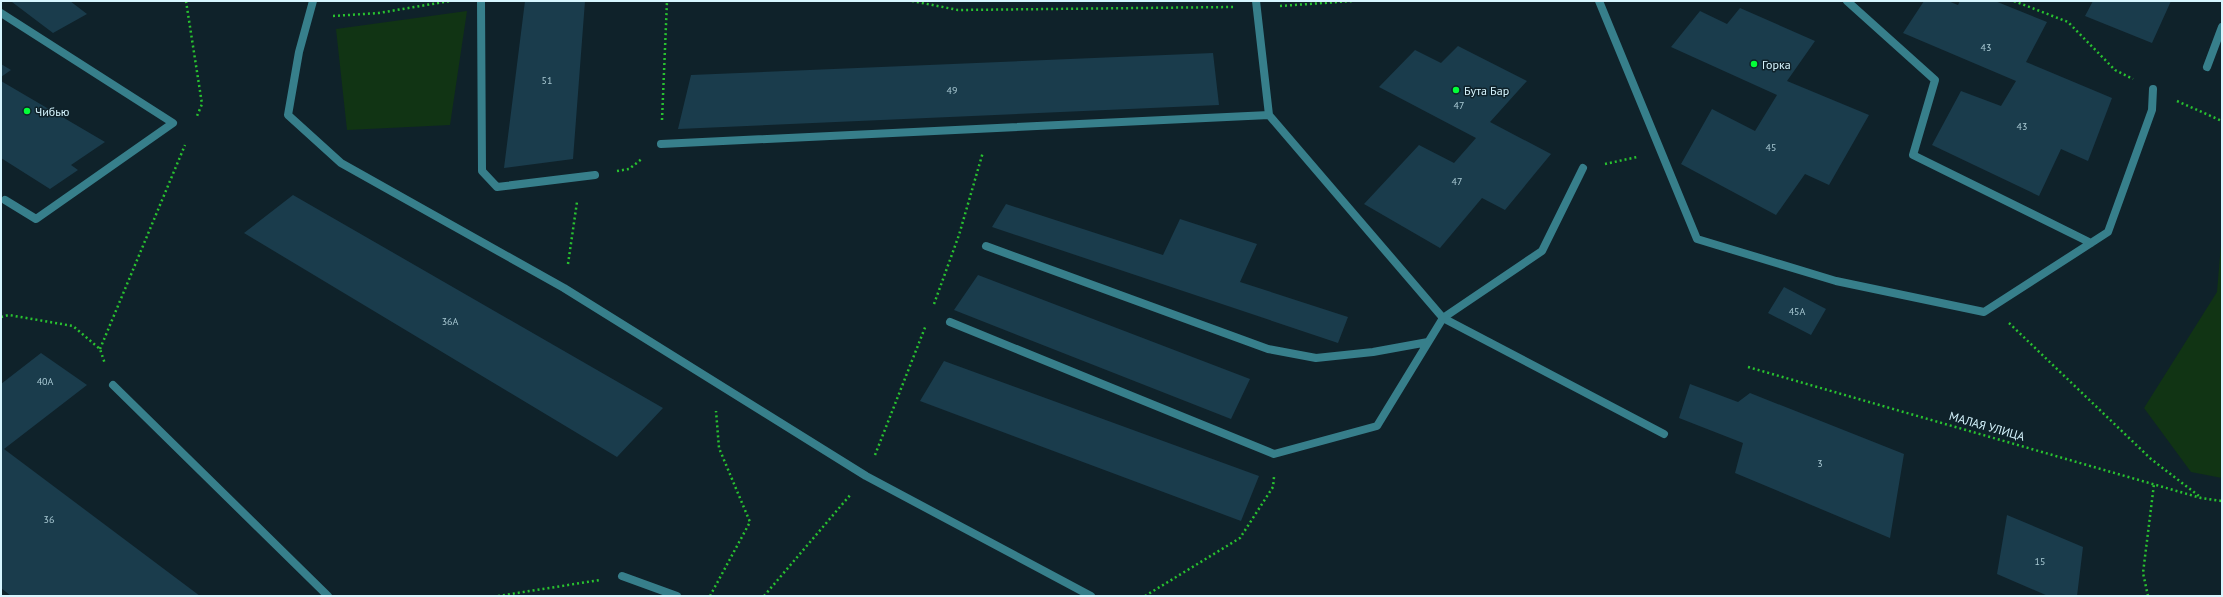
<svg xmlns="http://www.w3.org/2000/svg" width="2223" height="597" font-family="'PT Sans',sans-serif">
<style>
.green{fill:#113414}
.building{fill:#1a3c4c}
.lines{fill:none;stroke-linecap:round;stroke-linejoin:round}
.path{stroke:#29c230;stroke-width:2.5;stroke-dasharray:2 3;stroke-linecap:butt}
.service{stroke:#377f8b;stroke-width:8}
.minor{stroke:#377f8b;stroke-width:8}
.poi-dot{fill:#03ff38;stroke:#0f222a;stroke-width:1.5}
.labels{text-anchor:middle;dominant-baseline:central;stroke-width:3;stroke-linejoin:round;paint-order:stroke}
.number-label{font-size:10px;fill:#a8c8d2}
.poi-label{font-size:12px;fill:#d7f6ff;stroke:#0f222a;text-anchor:start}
.street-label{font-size:12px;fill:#d7f6ff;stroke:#0f222a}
</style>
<rect width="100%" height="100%" fill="#0f222a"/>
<path class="green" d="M467,11L450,125L347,130L336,29Z
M2222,232V478L2191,472L2144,408L2217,292Z"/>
<path class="building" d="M14,1H70L87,14L53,33L12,2Z
M525,1H585L573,159L504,168Z
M1924,1H1948L1958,5L1960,1H1995L2047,22L2026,62L2112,98L2088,161L2061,149L2039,196L1932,145L1961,91L2001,106L2016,81L1903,33Z
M2093,1H2171L2152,43L2085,16Z
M1740,8L1815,41L1787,81L1869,115L1829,185L1805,174L1776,215L1681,164L1712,109L1755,131L1777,95L1671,47L1700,11L1727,24Z
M1458,46L1527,81L1490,122L1551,154L1505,210L1482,198L1440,248L1364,204L1419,145L1454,163L1476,138L1379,87L1415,50L1441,63Z
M1213,53L1219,105L678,129L691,75Z
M1,64L11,70L1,77Z
M1,81L105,142L71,165L78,170L50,189L1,158Z
M293,195L663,408L617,457L244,233Z
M1006,204L1163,255L1180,219L1257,244L1240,282L1348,317L1338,343L992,227Z
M978,275L1250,379L1231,419L954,310Z
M1784,287L1826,309L1811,335L1768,313Z
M41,353L87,385L4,449L200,596H11L1,588V384Z
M944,361L1259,476L1241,521L920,401Z
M1690,384L1738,402L1750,393L1904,454L1890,538L1735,473L1743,443L1679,418Z
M2007,515L2083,547L2077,596H2048L1997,574Z"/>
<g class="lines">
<path class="path" d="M186,1L202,104L197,116
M912,1L958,10L1233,7
M2014,1L2068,22L2115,70L2133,79
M1280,6L1352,1
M333,16L379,13L450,1
M2177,101L2222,121
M662,120L667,1
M1605,164L1637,157
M617,171L629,169L643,158
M568,264L577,202
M934,304L959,235L983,152
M1,317L9,315L73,326L100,349L105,364
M2009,323L2151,459L2199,496
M100,349L185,145
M1748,367L2201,498L2222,501
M875,455L926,325
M498,596L600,580
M710,596L750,522L719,448L716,411
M764,596L851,494
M1145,596L1240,538L1273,487L1274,477
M2148,596L2143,573L2154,484"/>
<path class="service" d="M481,1L482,171L497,187L595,175
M1256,1L1269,115L1443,318L1664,434
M1599,1L1697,239L1836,281L1984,312L2108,232L2152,110L2153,89
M1847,1L1935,80L1913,155L2091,243
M1,13L173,123L36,219L5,200
M2207,67L2222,27
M661,144L1269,115
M986,246L1268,349L1316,358L1373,352L1428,342
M950,322L1274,454L1377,426L1443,318L1542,251L1583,168
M113,385L328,596
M622,576L677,596"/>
<path class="minor" d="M313,1L299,52L288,115L341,163L564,288L866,476L1091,596"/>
</g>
<g class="poi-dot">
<circle cx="1754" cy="64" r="4"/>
<circle cx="1456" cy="90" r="4"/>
<circle cx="27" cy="111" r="4"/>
</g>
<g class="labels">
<g class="number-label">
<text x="1986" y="47">43</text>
<text x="547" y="80">51</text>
<text x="952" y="90">49</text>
<text x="1459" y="105">47</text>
<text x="2022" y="126">43</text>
<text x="1771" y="147">45</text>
<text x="1457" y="181">47</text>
<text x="1797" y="311">45А</text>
<text x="450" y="321">36А</text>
<text x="45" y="381">40А</text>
<text x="1820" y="463">3</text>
<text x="49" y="519">36</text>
<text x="2040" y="561">15</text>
</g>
<g class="poi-label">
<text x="1762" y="64">Горка</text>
<text x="1464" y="90">Бута Бар</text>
<text x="35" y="111">Чибью</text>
</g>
<g class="street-label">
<text transform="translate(1987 426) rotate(16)">МАЛАЯ УЛИЦА</text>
</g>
</g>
<rect width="2223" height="597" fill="none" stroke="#d7f6ff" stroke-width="4"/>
</svg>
